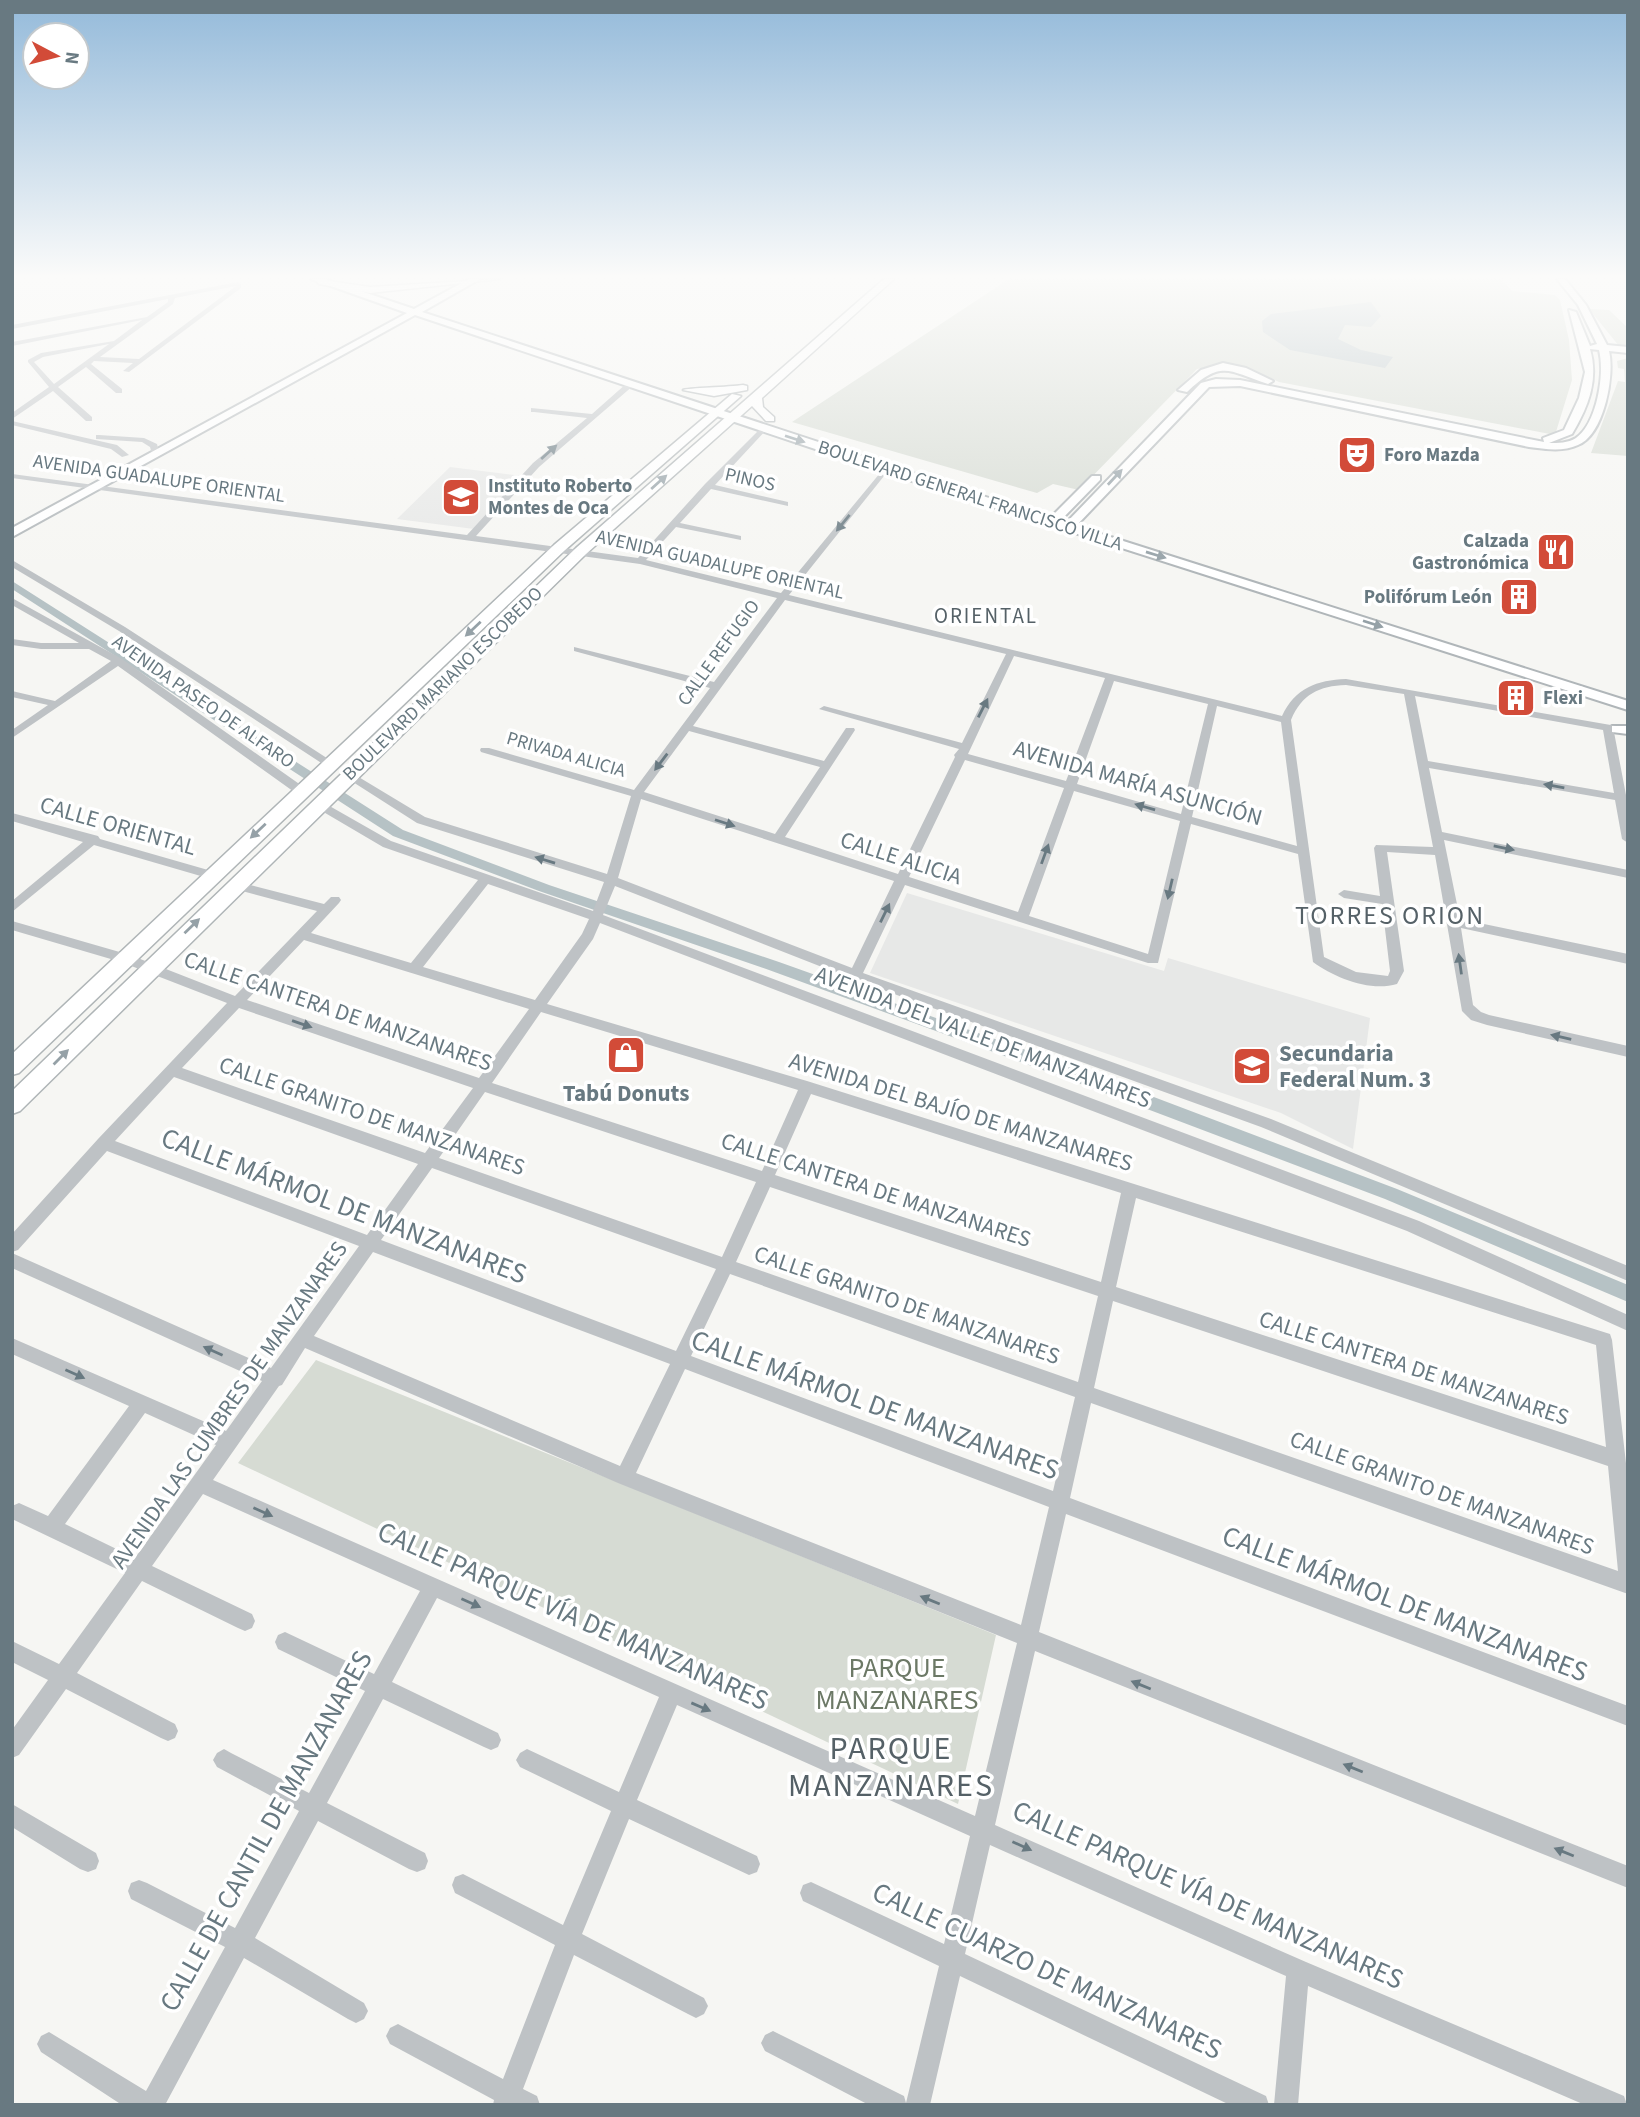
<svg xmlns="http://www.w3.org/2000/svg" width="1640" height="2117" font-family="'Source Sans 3',sans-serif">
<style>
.built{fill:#e7e8e7}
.green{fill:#d6dbd3}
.water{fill:#b6c2c5}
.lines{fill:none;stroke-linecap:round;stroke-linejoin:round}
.canal{fill:#b6c2c5;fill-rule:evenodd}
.secondary-casing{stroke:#b0b6b9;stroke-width:4}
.primary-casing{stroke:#afb5b7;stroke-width:3}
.street{fill:#bec2c5;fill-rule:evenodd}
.secondary{fill:#fff;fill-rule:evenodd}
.primary{fill:#fff;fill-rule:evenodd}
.oneway{fill:#95a1a7}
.oneway2{fill:#687981}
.labels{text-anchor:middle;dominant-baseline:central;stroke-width:7;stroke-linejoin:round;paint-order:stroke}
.far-poi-label{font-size:19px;font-weight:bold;fill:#687981;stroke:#fff;text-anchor:start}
.far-street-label{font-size:19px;fill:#687981;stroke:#fff}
.far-quarter-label{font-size:21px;letter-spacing:2px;fill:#556167;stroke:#fff}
.street-label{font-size:23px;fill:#687981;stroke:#fff}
.poi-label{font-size:23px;font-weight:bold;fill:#687981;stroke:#fff;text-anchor:start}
.quarter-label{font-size:26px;letter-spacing:2px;fill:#556167;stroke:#fff}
.near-street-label{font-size:28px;fill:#687981;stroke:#fff}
.near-park-label{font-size:28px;fill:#6c7966;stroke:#fff}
.near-quarter-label{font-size:32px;letter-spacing:2px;fill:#556167;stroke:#fff}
</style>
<rect width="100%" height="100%" fill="#f6f6f3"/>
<path class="built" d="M450,467L522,476L474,529L397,519Z
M907,893L1164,971L1168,958L1370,1018L1353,1149L1281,1113L870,973Z"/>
<path class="green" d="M1009,279H1501L1512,291L1555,295L1560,300L1569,340L1572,380L1555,435L1279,382C1247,367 1233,361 1197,369L1079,490L1053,484L1037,493L792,422Z
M1589,309L1609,310L1628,328V347L1619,346Z
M1628,358V456L1591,453L1618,381L1625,382L1624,369L1618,368L1617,361Z
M316,1360L996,1635L958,1804L238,1463Z"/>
<path class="water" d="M1371,302L1381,316L1371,327L1345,325L1338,339L1361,350L1393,357L1385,368L1290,350L1263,332L1262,321L1271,314Z"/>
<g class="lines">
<path class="canal" d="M12,581L403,830L549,885L779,962L1093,1074L1397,1189L1628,1285V1302L1385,1199L1081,1084L769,970L539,891L393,836L12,589Z"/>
<g class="secondary-casing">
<path id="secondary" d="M311,279H325L414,309L469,279H480L422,312L1050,518L1092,476H1100V480L1060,521L1066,523L1201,383L1216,379L1240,380L1544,442L1543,438L1564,430L1579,398L1585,372L1569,310L1576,312L1590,346L1597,344L1578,305L1557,279H1565L1586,305L1607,345L1628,347V353L1609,351C1615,375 1604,435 1578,445C1563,452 1545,449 1529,447L1240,386L1209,387L1076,526L1628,701V710L881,471L415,315L12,537V528L407,313ZM1590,349L1599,350C1605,374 1597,423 1576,438C1568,443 1558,443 1549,443L1572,434C1588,407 1599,380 1590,349Z
M1223,363L1246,368L1273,381L1268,384C1228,371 1222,359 1187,392L1178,390L1201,370Z
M1612,726H1628V734L1612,732Z"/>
</g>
<g class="primary-casing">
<path id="primary" d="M315,279L370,287L500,279L370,293L319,284Z
M884,279H894L762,398L763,407L774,417V421H766L752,406L586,554L20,1111L12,1114V1091L576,548Z
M743,385L747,386V390L714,396L683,390C686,388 731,387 743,385Z
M732,394L741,396L564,551L19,1073L12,1075V1054L554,545Z"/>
</g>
<path class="street" d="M238,282L241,284V288L129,372L123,371L133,363L94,361L91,364L122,389V393H116L86,367L58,387L92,417V421H86L53,391L12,419V413L49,387L28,362V360L41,353L114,341L142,320L12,346V342L147,317L168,302V299L12,329V325ZM236,286L139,359L100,357L173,304L175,298ZM109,344L54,384L34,362L43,357Z
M627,383L634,385L539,467L476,536L638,558L705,484L763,426H766V430L715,485L788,502V506L711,489L680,523L741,536V540L676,527L646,560L781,593L885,467H888V471L789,595L1282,716C1295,688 1317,680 1346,679L1628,728V734L1614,732L1626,795H1628V843L1622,839L1615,800L1429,768L1442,832L1628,870V878L1444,840L1460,919L1628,954V964L1461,928L1473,1005L1481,1012L1489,1015L1628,1046V1057L1487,1025L1471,1020L1462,1011L1435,855L1387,852L1404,971L1397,984C1370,992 1335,978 1313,962L1298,854L1191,824L1158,963H1148L905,885L863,973L1271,1119L1628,1266V1281L1261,1127L850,978L615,886L603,915L1419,1221L1628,1315V1331L1407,1231L600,923L593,939L547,1004L807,1081L1610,1334L1612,1340L1628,1481V1594L1091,1403L1070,1498L1628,1706V1726L1066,1514L1039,1632L1628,1866V1888L1035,1651L995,1825L1306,1962L1624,2096L1627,2105H1585L1308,1986L1298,2105H1274L1286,1976L990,1845L965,1954L1266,2096L1269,2105H1230L960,1976L930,2105H869L765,2051L761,2043L765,2035L773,2031L781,2035L904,2096L906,2103L939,1966L803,1901L800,1893L803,1885L811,1882L944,1944L970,1836L677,1705L637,1800L757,1856L760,1864L757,1872L749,1875L629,1819L582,1934L704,1998L708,2006L704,2014L696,2018L688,2014L574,1955L523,2089L537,2096L540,2105H493L494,2100L390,2044L386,2036L390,2028L398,2024L503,2079L555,1945L455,1893L452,1885L455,1877L463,1874L563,1925L611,1811L520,1767L516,1760L520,1753L527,1749L619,1792L659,1697L437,1598L392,1682L498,1733L501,1740L498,1747L491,1750L484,1747L383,1699L327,1803L425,1853L428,1861L425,1869L417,1872L409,1869L318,1821L255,1938L364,2003L368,2011L364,2019L356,2023L348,2019L244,1958L165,2105H122L41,2052L37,2044L41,2036L49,2032L146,2091L225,1947L131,1899L128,1891L131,1883L139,1880L147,1883L235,1928L299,1811L217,1767L213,1760L217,1753L224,1749L231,1753L309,1793L365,1691L278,1649L275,1642L278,1635L285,1632L374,1674L420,1591L203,1494L152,1566L252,1614L255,1621L252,1628L245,1631L238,1628L142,1581L77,1673L175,1724L178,1731L175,1738L168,1741L161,1738L66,1689L19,1755L12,1758V1730L48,1680L12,1662V1641L59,1664L125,1573L12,1519V1506L19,1503L48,1516L129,1406L12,1354V1338L226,1431L262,1381L12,1268V1253L271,1368L359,1246L107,1151L18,1250L12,1252V1234L98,1139L227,1003L121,962L12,930V921L130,955L235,996L317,911L231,888L229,885L235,881L324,904L331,897H339L341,900L339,903L311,933L411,963L478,880L383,847L315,807L313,804L319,800L391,841L593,911L604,882L417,823L342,775L348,772L352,773L425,817L607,874L631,796L481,752L480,750L481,748H489L634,790L710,688L574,651V647L714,682L777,598L640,564L12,478V474L467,535L533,463L587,418L534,412H531V408L592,414ZM785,600L1006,654L962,743L824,706L819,709L959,749L954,755L955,757L898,874L785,837L855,730L854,728H846L824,761L693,726ZM1014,656L1105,678L1066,781L968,754ZM1114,681L1208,704L1181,814L1077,784ZM1346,685L1404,694L1433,847L1376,845L1374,848L1380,896L1344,890L1338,894L1344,898L1382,904L1390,971L1388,976L1356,972L1324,957L1291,720C1302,694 1319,686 1346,685ZM1415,696L1603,730L1614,793L1428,761ZM1217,706L1281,722L1297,846L1192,817ZM689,731L820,767L775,834L644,792ZM965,760L1064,788L1018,912L909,877ZM1074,791L1180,821L1148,954L1029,916ZM641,799L894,881L852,968L618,878ZM488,884L589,919L582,934L535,1000L423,967ZM304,940L529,1009L479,1078L247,1000ZM239,1008L473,1088L425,1153L182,1068ZM541,1012L798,1090L762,1171L492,1083ZM174,1077L418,1164L367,1235L115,1141ZM485,1092L756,1182L722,1257L439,1158ZM811,1094L1121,1193L1101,1282L775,1175ZM432,1168L716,1269L676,1351L381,1240ZM770,1187L1098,1296L1078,1382L736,1262ZM1136,1198L1596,1345L1606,1447L1116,1287ZM373,1252L670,1364L620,1466L314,1336ZM730,1274L1075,1397L1053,1491L691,1356ZM1113,1301L1608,1466L1618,1571L1094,1388ZM305,1348L618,1483L1017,1643L975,1816L213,1480L279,1386L282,1385ZM685,1369L1049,1507L1021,1625L636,1473ZM145,1413L216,1445L135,1558L65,1524Z
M12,421L117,445L129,455L122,457L111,449L12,425Z
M99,435L144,438L157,444L159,452L152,454L150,447L142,442L96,439V435Z
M12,560L125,627L336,764L334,766H326L119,631L12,567Z
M12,598L122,659L305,788V794H297L118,666L12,738V730L48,705L12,697V691L55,701L111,661L89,649H41L12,645V639L41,643H79L12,605Z
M12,813L98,836L100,839L215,872L217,875L211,879L94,845L12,912V901L83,842L12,821Z
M12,1804L96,1853L99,1861L96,1869L88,1872L80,1869L12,1827Z"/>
<use href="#secondary" class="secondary"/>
<use href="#primary" class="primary"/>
</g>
<defs><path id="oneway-solid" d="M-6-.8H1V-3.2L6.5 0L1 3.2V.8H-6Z" transform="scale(1.75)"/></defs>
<g class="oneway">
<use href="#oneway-solid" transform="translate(795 439) rotate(18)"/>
<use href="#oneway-solid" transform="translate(1115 477) rotate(-47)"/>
<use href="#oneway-solid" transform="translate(659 482) rotate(-42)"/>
<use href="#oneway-solid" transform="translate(1156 555) rotate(17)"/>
<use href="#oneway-solid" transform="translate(1373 624) rotate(18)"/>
<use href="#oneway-solid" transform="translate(473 629) rotate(137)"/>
<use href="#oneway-solid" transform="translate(258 831) rotate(137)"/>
<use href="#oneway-solid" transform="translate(192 926) rotate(-44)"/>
<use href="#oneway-solid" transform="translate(61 1057) rotate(-45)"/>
</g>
<g class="oneway2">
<use href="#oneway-solid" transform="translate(549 452) rotate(-42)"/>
<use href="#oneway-solid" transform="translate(843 523) rotate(129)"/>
<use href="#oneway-solid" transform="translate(983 708) rotate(-63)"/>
<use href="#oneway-solid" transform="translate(661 762) rotate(127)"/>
<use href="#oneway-solid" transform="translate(1554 786) rotate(-170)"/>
<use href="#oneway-solid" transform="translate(1145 807) rotate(-164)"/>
<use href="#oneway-solid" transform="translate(725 823) rotate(18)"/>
<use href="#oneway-solid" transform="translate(1504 848) rotate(11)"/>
<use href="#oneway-solid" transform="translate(1045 854) rotate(-70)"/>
<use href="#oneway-solid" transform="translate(545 860) rotate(-163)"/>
<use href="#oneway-solid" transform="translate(1170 889) rotate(103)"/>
<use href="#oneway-solid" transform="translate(885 913) rotate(-64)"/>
<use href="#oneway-solid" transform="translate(1460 964) rotate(-98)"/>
<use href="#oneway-solid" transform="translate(302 1024) rotate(19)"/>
<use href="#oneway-solid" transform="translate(1561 1037) rotate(-167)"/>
<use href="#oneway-solid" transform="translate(213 1351) rotate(-156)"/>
<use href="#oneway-solid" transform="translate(75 1374) rotate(24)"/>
<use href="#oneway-solid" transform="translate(263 1512) rotate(24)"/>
<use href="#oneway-solid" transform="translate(930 1600) rotate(-158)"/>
<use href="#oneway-solid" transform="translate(471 1603) rotate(24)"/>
<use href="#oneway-solid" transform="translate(1141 1685) rotate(-158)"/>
<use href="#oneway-solid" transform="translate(701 1707) rotate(23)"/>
<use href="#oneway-solid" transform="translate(1353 1768) rotate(-158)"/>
<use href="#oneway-solid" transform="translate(1022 1846) rotate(24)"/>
<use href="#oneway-solid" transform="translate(1564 1852) rotate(-158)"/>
</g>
<linearGradient id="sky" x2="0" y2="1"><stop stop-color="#94bada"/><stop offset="0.48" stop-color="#fbfbfa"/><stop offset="1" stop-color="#fbfbfa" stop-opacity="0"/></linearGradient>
<rect width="1640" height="576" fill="url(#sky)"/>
<defs>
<g id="theatre-square" transform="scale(2.0125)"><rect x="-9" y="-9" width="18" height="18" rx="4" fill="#d24b38" stroke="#fff"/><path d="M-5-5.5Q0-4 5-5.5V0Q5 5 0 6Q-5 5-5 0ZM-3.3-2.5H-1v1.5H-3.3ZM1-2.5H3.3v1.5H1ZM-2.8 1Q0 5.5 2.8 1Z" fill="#fff"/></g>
<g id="school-square" transform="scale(2.0125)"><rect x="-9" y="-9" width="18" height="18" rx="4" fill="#d24b38" stroke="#fff"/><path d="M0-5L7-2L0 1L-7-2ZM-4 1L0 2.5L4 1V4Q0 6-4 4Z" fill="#fff"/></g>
<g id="restaurant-square" transform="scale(2.0125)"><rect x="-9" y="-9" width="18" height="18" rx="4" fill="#d24b38" stroke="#fff"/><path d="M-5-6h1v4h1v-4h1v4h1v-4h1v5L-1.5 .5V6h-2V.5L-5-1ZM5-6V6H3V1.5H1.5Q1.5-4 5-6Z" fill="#fff"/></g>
<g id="building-square" transform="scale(2.0125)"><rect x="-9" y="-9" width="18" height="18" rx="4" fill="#d24b38" stroke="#fff"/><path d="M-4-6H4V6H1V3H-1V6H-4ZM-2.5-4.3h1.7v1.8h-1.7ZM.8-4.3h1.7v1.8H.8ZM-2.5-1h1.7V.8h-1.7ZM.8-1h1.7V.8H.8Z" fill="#fff"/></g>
<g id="shop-square" transform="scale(2.0125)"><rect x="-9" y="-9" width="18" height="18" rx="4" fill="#d24b38" stroke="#fff"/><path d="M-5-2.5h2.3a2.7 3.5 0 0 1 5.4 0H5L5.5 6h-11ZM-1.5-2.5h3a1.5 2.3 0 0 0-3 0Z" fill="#fff"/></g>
</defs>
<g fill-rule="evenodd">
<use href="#theatre-square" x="1357" y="455"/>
<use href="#school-square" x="461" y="497"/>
<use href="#restaurant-square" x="1556" y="552"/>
<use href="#building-square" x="1519" y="597"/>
<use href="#building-square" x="1516" y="698"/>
<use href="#shop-square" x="626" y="1055"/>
<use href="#school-square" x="1252" y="1066"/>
</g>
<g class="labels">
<g class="far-poi-label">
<text x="1384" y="455">Foro Mazda</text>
<text x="488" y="486">Instituto Roberto<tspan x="488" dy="22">Montes de Oca</tspan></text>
<text x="1529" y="541" text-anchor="end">Calzada<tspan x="1529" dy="22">Gastronómica</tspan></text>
<text x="1492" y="597" text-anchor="end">Polifórum León</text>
<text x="1543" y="698">Flexi</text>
</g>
<g class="far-street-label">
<text transform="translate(159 479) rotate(8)">AVENIDA GUADALUPE ORIENTAL</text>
<text transform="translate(750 480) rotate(13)">PINOS</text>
<text transform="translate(970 496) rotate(18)">BOULEVARD GENERAL FRANCISCO VILLA</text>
<text transform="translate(720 565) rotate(13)">AVENIDA GUADALUPE ORIENTAL</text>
<text transform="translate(719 653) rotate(-54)">CALLE REFUGIO</text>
<text transform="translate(443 684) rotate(-44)">BOULEVARD MARIANO ESCOBEDO</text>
<text transform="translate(203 702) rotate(35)">AVENIDA PASEO DE ALFARO</text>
<text transform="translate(566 755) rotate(16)">PRIVADA ALICIA</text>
</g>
<g class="far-quarter-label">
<text x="986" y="616">ORIENTAL</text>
</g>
<g class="street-label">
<text transform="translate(1138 783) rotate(16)">AVENIDA MARÍA ASUNCIÓN</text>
<text transform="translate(118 826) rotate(16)">CALLE ORIENTAL</text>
<text transform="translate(901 858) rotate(18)">CALLE ALICIA</text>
<text transform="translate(338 1011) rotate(19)">CALLE CANTERA DE MANZANARES</text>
<text transform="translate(983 1037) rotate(21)">AVENIDA DEL VALLE DE MANZANARES</text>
<text transform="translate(961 1112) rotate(17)">AVENIDA DEL BAJÍO DE MANZANARES</text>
<text transform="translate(372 1116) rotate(19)">CALLE GRANITO DE MANZANARES</text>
<text transform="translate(876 1190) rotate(18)">CALLE CANTERA DE MANZANARES</text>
<text transform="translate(907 1305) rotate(19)">CALLE GRANITO DE MANZANARES</text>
<text transform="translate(1414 1368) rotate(18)">CALLE CANTERA DE MANZANARES</text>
<text transform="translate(229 1405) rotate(-55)">AVENIDA LAS CUMBRES DE MANZANARES</text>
<text transform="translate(1442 1493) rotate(20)">CALLE GRANITO DE MANZANARES</text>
</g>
<g class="poi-label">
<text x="1279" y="1053">Secundaria<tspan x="1279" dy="26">Federal Num. 3</tspan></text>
<text x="626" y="1093" text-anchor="middle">Tabú Donuts</text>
</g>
<g class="quarter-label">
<text x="1390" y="915">TORRES ORION</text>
</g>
<g class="near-street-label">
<text transform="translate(344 1206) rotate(21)">CALLE MÁRMOL DE MANZANARES</text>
<text transform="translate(875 1405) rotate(20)">CALLE MÁRMOL DE MANZANARES</text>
<text transform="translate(1405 1604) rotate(21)">CALLE MÁRMOL DE MANZANARES</text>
<text transform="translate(573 1616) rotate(24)">CALLE PARQUE VÍA DE MANZANARES</text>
<text transform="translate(266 1831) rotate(-61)">CALLE DE CANTIL DE MANZANARES</text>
<text transform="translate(1208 1895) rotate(24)">CALLE PARQUE VÍA DE MANZANARES</text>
<text transform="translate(1047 1971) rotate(25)">CALLE CUARZO DE MANZANARES</text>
</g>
<g class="near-park-label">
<text x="897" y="1668">PARQUE<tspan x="897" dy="32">MANZANARES</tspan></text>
</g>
<g class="near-quarter-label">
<text x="891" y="1749">PARQUE<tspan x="891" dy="37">MANZANARES</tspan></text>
</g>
</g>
<rect width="1640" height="2117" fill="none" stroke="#687981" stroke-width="28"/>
<g transform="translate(56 56) rotate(97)"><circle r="33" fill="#ffffff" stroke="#c3c9cd" stroke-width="2"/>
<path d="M0-5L12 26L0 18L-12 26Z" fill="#d24b38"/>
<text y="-10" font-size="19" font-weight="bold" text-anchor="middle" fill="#687981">N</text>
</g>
</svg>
